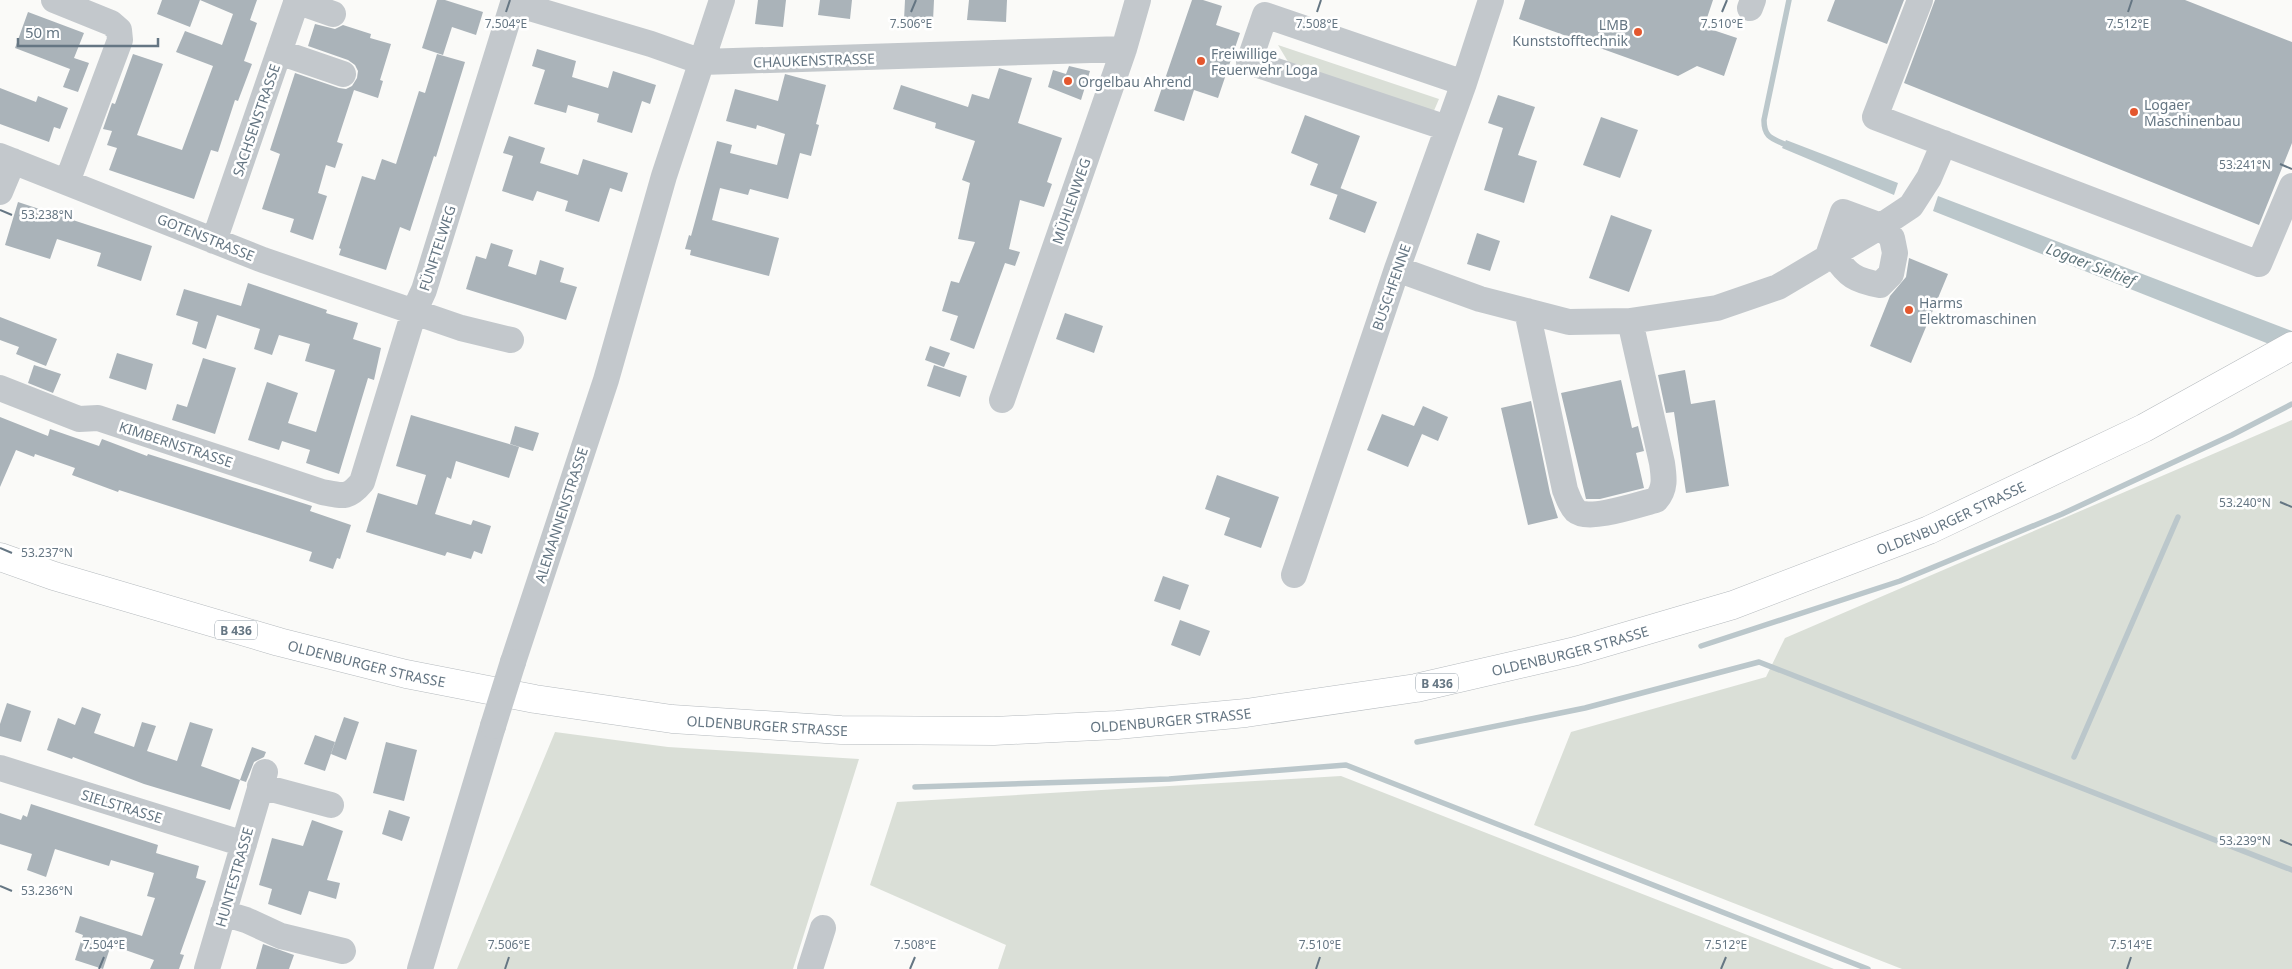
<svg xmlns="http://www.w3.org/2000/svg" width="2292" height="969" font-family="'Noto Sans',sans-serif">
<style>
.green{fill:#dadfd7}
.water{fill:#bbc7cb}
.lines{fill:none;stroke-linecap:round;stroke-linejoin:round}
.stream{stroke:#bbc7cb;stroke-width:5.5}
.building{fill:#aab3b9}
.major-casing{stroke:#b5babe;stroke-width:29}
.minor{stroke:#c3c8cc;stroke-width:26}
.major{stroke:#fff;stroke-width:28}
.minor-bridge{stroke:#c3c8cc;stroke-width:26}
.ticks{fill:none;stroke:#657683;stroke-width:2}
.poi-dot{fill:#e4572e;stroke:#fff;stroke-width:2}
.labels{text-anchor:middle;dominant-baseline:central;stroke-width:5;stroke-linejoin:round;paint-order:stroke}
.shield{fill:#fff;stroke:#939fa8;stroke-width:1}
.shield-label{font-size:12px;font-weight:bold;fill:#657683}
.poi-label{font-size:14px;fill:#657683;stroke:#fff;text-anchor:start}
.street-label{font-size:14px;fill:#657683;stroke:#fff}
.water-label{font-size:15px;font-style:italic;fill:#60757c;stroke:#fff}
.ticks-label{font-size:12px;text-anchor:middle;fill:#657683;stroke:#fff;stroke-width:5;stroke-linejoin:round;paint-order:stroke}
</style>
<rect width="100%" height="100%" fill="#fafaf8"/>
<path class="green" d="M1278,45L1439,99L1433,113L1290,65Z
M2292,420V969H1902L1534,825L1571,732L1766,677L1785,638Z
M555,732L668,747L859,759L793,969H457Z
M1341,776L1834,969H998L1006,945L870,885L897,802Z"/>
<path class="water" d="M1786,140L1898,183L1894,195L1782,148Z
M1938,196L2292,331V353L1933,211Z"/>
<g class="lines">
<path class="stream" d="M1784,144C1770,138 1764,136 1764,120L1789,0
M1701,646L1900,581L2062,514L2232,435L2292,404
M1417,742L1585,708L1759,662L2292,870
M2074,757L2178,517
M915,787L1169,779L1346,765L1868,969"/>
</g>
<path class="building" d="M162,0H200L190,27L157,14Z
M200,0H257L250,20L257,23L244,61L252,64L238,101L235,100L218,152L211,150L194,199L109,170L117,148L107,145L112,131L103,129L112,103L115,104L133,54L163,64L137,135L182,150L213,66L176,52L185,31L222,45L233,14Z
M437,0H445L483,12L476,35L452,27L443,55L422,48Z
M758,0H786L783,27L755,24Z
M820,0H852L850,19L818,15Z
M905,0H934L933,21L904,20Z
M969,0H1007L1006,22L967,20Z
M1192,0H1203L1222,6L1216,25L1240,33L1218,98L1194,90L1184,121L1154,111Z
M1525,0H1713L1704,27L1737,38L1724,76L1697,66L1678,76L1519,19Z
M1835,0H1904L1887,44L1827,21Z
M1935,0H2185L2292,42V143L2259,225L1904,83Z
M28,12L84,33L74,58L89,63L78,92L63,87L70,69L15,48Z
M315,24L335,29L343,25L371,34L370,38L391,44L380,80L383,81L378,98L354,90L337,142L343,144L335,168L326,165L318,193L327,196L313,240L290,232L294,219L262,209L280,154L270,150L295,73L339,88L346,89L352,86L357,78L358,71L355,65L348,60L308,46Z
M537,49L576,61L572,77L608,88L613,71L656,85L650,104L642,101L632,133L597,122L599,114L568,105L566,113L534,104L545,70L532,66Z
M437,54L465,62L436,157L434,156L410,231L400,227L386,270L339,255L341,249L339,248L362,176L375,180L382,159L396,164L419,91L425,93Z
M1069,66L1090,71L1081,100L1048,87L1053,70L1066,74Z
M999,68L1032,78L1018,123L1062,138L1047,182L1052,184L1044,207L1020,200L1009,249L1020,252L1015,266L1005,263L974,349L950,340L958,316L942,311L951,281L959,283L975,242L958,239L970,183L962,180L975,141L935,128L936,123L893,109L901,85L968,107L972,94L989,99Z
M785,74L826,85L816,124L819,125L811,156L800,153L788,199L750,189L748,195L720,188L712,220L779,238L769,276L690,255L691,250L685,249L689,235L691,236L717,141L732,145L730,153L777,165L785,134L757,125L756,129L726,121L735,89L778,101Z
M0,88L36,102L38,96L68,108L60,129L54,127L49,142L0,124Z
M1498,95L1535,107L1518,155L1537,161L1524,203L1484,190L1503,128L1488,123Z
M1305,115L1360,136L1338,195L1310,185L1318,164L1291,153Z
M1601,117L1638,130L1620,178L1583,165Z
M509,136L545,148L540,163L578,175L583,159L628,173L622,192L610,188L599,222L565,211L568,201L537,191L533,201L502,191L513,156L503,153Z
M1340,188L1377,202L1365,233L1329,219Z
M18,202L152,246L141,281L97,266L101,253L57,239L50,259L5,245Z
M1611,215L1652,230L1629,292L1589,278Z
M1477,233L1500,241L1490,271L1467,264Z
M491,243L513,250L508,266L536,275L540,260L564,268L560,282L577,287L566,320L466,289L476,256L486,259Z
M1909,258L1948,274L1911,363L1870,346L1890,296L1906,277Z
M248,283L327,310L326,313L358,323L353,339L381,348L374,380L368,378L339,474L306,463L310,450L282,441L279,450L248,440L267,382L298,393L288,423L316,432L335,370L305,361L310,344L279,335L272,355L254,349L260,329L217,315L206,349L192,344L198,322L176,315L184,289L241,306Z
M1065,313L1103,326L1094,353L1056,339Z
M0,317L57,339L46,366L16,354L19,347L0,340Z
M930,346L950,353L944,367L925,360Z
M117,353L153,364L146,390L109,378Z
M203,358L236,368L215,434L172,420L177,404L187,407Z
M34,365L61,374L53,393L28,383Z
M934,365L967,376L960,397L927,386Z
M1685,370L1691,404L1715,400L1729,486L1686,493L1674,412L1666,413L1658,375Z
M1621,380L1632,428L1638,426L1644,451L1636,453L1644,488L1600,499H1586L1561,393Z
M1531,401L1550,493L1558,518L1528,525L1501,408Z
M1423,406L1448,417L1438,441L1422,434L1408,467L1367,450L1382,414L1414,426Z
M411,415L519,447L509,478L456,461L451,479L447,477L435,514L471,525L473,520L491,526L482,554L474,551L471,559L447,552L445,556L366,532L378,493L417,505L426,475L396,466Z
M0,417L48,436L50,429L99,446L102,439L147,456L148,454L312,506L310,511L351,525L340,559L337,558L333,569L309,561L312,552L119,490L118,492L72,475L75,468L35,454L34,457L16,450L0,487Z
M515,426L539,433L533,451L510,444Z
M1217,475L1279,497L1261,548L1224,535L1230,518L1205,509Z
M1163,576L1189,585L1180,610L1154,601Z
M1180,620L1210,631L1200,656L1171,645Z
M7,703L31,711L21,742L0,736V724Z
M82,707L101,714L94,733L134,747L142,722L156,726L147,751L177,761L190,722L213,729L201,766L240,780L230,810L144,784L73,757L72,759L47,750L58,718L75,725Z
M344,717L359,722L346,760L331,754Z
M315,735L335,742L325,771L304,764Z
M386,742L417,750L404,801L373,793Z
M252,747L266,752L264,757L254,762L246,782L240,780Z
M31,804L158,845L156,853L199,866L196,878L206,881L180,954L184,955L179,969H150L154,960L111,945L103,969L75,960L83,935L75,932L80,916L142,936L155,898L147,896L154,873L111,860L109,866L55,849L46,877L27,870L32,854L0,844V813L21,820L23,815L27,817Z
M389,810L410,817L402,841L382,834Z
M312,820L343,831L327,880L340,883L336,899L309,891L301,915L268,904L272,889L259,885L272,838L303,846Z
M263,944L294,955L289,969H256Z"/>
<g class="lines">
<g class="major-casing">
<g id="major">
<path id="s1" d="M0,557L54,576L279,642L406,674L535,699L672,719L841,730L994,731L1117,725L1246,713L1416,688L1576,651L1733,605L1929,530L2144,428L2292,346"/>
</g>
</g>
<path class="minor" d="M54,0L111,23L119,30L120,40L67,182
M1920,0L1875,117L2259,264L2292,186
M296,1L333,14
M513,3L651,44L702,62L1124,49
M1750,8L1753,0
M279,52L343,74
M1447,128L1249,62L1265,15L1464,83
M0,156L263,260L461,328L511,340
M0,192L13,161
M214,241L297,0
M1834,255C1848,276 1855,280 1880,285L1891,274L1895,253L1892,238L1881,226L1911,206L1929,178L1944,143
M1397,269L1480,299L1569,322L1630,321L1717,308L1778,287L1881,226L1843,212L1827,259
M1527,311L1565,490C1568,497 1570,505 1576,511C1588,522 1640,504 1656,500C1666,489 1664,477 1662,463L1630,321
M0,388L79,419L98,418L322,492C343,496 348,499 362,482L414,312L424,290L514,0
M1002,400L1124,49L1138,0
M1294,575L1397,269L1464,83L1491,0
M513,662L606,380L664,176L722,0
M0,768L244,844
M260,786L331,805
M223,913L246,920L281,936L343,951
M207,969L265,772
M420,969L493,726
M810,969L823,928"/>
<use href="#major" class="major"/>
<path class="minor-bridge" d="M493,726L513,662"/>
</g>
<path class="ticks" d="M506,12L510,0M911,12L916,0M1317,12L1321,0M1722,12L1727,0M2128,12L2132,0M2280,164L2292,169M0,210L12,215M2280,502L2292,507M0,548L12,553M2280,840L2292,845M0,886L12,891M99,969L104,957M505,969L509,957M910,969L915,957M1316,969L1320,957M1721,969L1726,957M2127,969L2131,957"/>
<g class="poi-dot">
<circle cx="1638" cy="32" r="5"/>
<circle cx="1201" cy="61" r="5"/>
<circle cx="1068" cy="81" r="5"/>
<circle cx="2134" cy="112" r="5"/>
<circle cx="1909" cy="310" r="5"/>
</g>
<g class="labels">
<g class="shield">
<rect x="215" y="620.5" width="42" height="19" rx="4"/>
<rect x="1416" y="673.5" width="42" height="19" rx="4"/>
</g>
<g class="shield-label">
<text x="236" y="630">B 436</text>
<text x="1437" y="683">B 436</text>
</g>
<g class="poi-label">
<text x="1628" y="24" text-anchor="end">LMB<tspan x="1628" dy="16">Kunststofftechnik</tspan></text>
<text x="1211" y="53">Freiwillige<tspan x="1211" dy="16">Feuerwehr Loga</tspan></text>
<text x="1078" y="81">Orgelbau Ahrend</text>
<text x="2144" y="104">Logaer<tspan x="2144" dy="16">Maschinenbau</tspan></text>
<text x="1919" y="302">Harms<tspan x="1919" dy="16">Elektromaschinen</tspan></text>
</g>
<g class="street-label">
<text transform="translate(814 60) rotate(-2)">CHAUKENSTRASSE</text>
<text transform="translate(256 120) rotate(-71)">SACHSENSTRASSE</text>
<text transform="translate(1071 201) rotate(-71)">MÜHLENWEG</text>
<text transform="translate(206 237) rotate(22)">GOTENSTRASSE</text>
<text transform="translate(437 248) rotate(-72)">FÜNFTELWEG</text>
<text transform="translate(1391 287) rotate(-71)">BUSCHFENNE</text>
<text transform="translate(176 444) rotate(18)">KIMBERNSTRASSE</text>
<text transform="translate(561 515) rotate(-72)">ALEMANNENSTRASSE</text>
<text stroke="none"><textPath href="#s1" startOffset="2002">OLDENBURGER STRASSE</textPath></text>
<text stroke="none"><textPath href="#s1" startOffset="1598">OLDENBURGER STRASSE</textPath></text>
<text stroke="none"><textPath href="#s1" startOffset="382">OLDENBURGER STRASSE</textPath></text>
<text stroke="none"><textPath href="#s1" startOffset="1192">OLDENBURGER STRASSE</textPath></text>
<text stroke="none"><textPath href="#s1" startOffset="788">OLDENBURGER STRASSE</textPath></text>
<text transform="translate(122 806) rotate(17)">SIELSTRASSE</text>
<text transform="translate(234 877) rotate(-74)">HUNTESTRASSE</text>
</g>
<g class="water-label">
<text transform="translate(2091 264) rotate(21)">Logaer Sieltief</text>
</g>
</g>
<g class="ticks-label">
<text x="506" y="28">7.504°E</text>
<text x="911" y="28">7.506°E</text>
<text x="1317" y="28">7.508°E</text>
<text x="1722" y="28">7.510°E</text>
<text x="2128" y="28">7.512°E</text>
<text x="2245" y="169">53.241°N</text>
<text x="47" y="219">53.238°N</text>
<text x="2245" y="507">53.240°N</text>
<text x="47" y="557">53.237°N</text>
<text x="2245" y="845">53.239°N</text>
<text x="47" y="895">53.236°N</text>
<text x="104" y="949">7.504°E</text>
<text x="509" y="949">7.506°E</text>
<text x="915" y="949">7.508°E</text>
<text x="1320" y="949">7.510°E</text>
<text x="1726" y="949">7.512°E</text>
<text x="2131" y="949">7.514°E</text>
</g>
<path d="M18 38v8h140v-8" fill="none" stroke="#657683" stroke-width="2.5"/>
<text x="25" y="38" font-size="15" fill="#657683" stroke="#ffffff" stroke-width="4" paint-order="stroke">50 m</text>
</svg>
